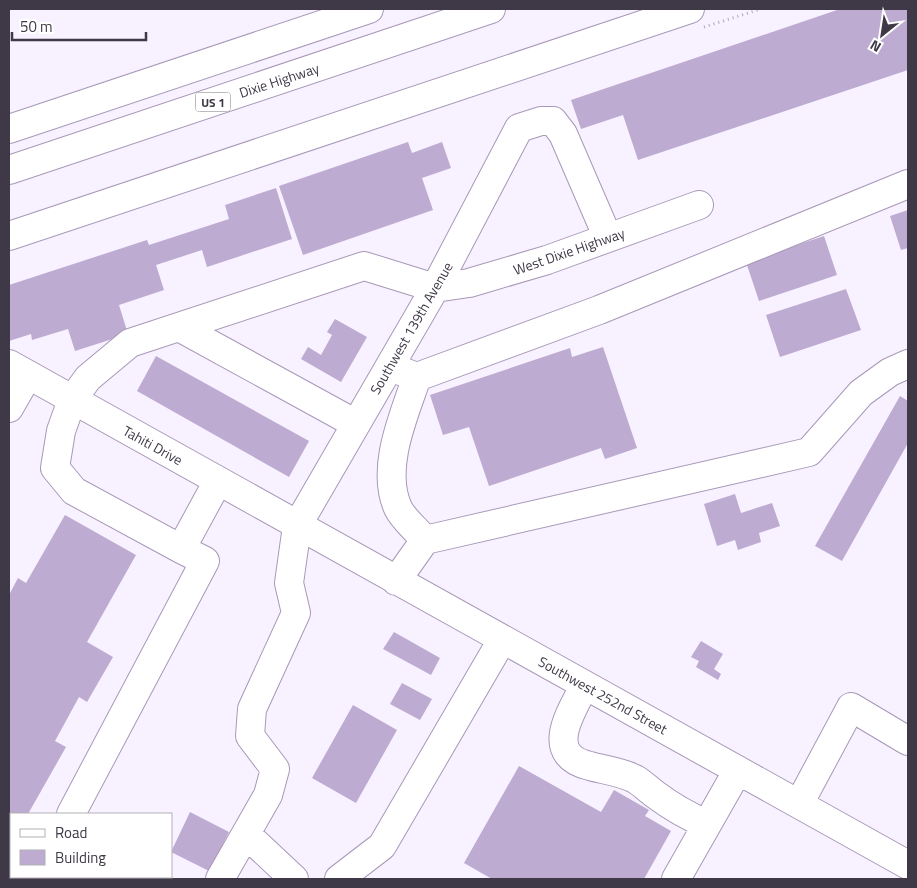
<svg xmlns="http://www.w3.org/2000/svg" width="917" height="888" font-family="'Titillium Web',sans-serif">
<style>
.building{fill:#beabd1}
.lines{fill:none;stroke-linecap:round;stroke-linejoin:round}
.minor-casing{stroke:#a898b8;stroke-width:30}
.highway-casing{stroke:#a898b8;stroke-width:30}
.path{stroke:#b0a9b7;stroke-width:3;stroke-dasharray:1 4;stroke-linecap:butt}
.minor{stroke:#fff;stroke-width:28}
.highway{stroke:#fff;stroke-width:28}
.labels{text-anchor:middle;dominant-baseline:central;stroke-width:4;stroke-linejoin:round;paint-order:stroke}
.shield{fill:#fff;stroke:#79747e;stroke-width:1}
.shield-label{font-size:12px;font-weight:bold;fill:#3f3846}
.street-label{font-size:14px;fill:#3f3846;stroke:#fff}
</style>
<rect width="100%" height="100%" fill="#f8f1ff"/>
<path class="building" d="M840,9H908V70L638,160L623,115L581,129L571,100Z
M408,142L412,153L442,142L451,168L422,178L433,210L303,255L279,186Z
M276,188L292,239L207,267L202,250L156,265L164,290L119,305L128,334L75,351L68,329L32,340L31,334L9,341V285L147,240L149,245L229,219L225,205Z
M908,210V248L901,250L890,216Z
M824,236L837,275L759,301L746,262Z
M846,289L861,330L780,357L766,315Z
M335,319L367,337L341,382L301,359L308,347L321,355L332,335L327,332Z
M603,347L637,448L605,459L601,448L489,486L469,427L443,435L430,395L570,348L572,357Z
M156,356L309,441L289,477L137,391Z
M900,396L908,401V443L842,561L815,546Z
M735,494L741,513L772,503L780,526L759,533L761,542L738,550L735,540L717,546L704,504Z
M65,515L136,555L87,642L113,657L87,702L79,697L55,741L66,747L28,814H11L9,824V595L18,578L26,583Z
M394,632L440,658L431,675L383,649Z
M701,641L723,654L714,669L721,674L718,680L696,667L699,661L691,657Z
M402,683L432,699L420,720L390,704Z
M353,705L397,730L356,803L312,778Z
M519,766L601,812L614,790L649,810L645,816L671,831L644,879H492L464,863Z
M190,812L229,832L209,871L171,852Z
M126,877H145L149,879H125Z"/>
<g class="lines">
<g class="minor-casing">
<path id="minor" d="M9,236L690,9
M179,327L356,424
M9,364L908,865
M390,367L417,377L599,310L908,184
M417,377C404,415 380,468 398,508C403,519 417,530 425,540
M9,408L28,375
M181,549L74,491L55,468L61,431L72,400L88,378L130,343L364,266L435,288L469,283L547,260L699,205
M396,581L425,540L809,452L861,393L890,372L908,364
M585,685C571,712 542,755 590,766C604,770 622,772 635,779C642,783 649,790 656,795C672,807 688,816 706,824
M799,804L851,707L908,741
M71,814L205,561L181,549L218,481
M247,835L294,879
M220,879L268,795L275,769L250,736L252,709L296,613L289,583L297,526L435,288L519,128L541,121H553L563,134L608,238
M339,879L382,846L502,640
M676,879L738,770"/>
</g>
<g class="highway-casing">
<path id="highway" d="M9,129L369,9
M9,170L491,9"/>
</g>
<path class="path" d="M704,27L761,9"/>
<use href="#minor" class="minor"/>
<use href="#highway" class="highway"/>
</g>
<g class="labels">
<rect class="shield" x="195.5" y="92.5" width="35" height="19" rx="4"/>
<g class="shield-label">
<text x="213" y="102">US 1</text>
</g>
<g class="street-label">
<text transform="translate(279 80) rotate(-18)">Dixie Highway</text>
<text transform="translate(569 251) rotate(-19)">West Dixie Highway</text>
<text transform="translate(411 328) rotate(-60)">Southwest 139th Avenue</text>
<text transform="translate(153 445) rotate(29)">Tahiti Drive</text>
<text transform="translate(603 695) rotate(29)">Southwest 252nd Street</text>
</g>
</g>
<rect width="917" height="888" fill="none" stroke="#3f3846" stroke-width="20"/>
<rect x="10" y="813" width="162" height="65" fill="#ffffff" stroke="#b2afb5"/>
<rect x="20" y="829" width="25" height="8" fill="#ffffff" stroke="#b2afb5"/>
<text x="55" y="838" font-size="15" fill="#3f3846">Road</text>
<rect x="20" y="850" width="25" height="15" fill="#beabd1" stroke="#b2afb5"/>
<text x="55" y="863" font-size="15" fill="#3f3846">Building</text>
<g transform="translate(882 35) rotate(210)" stroke="#ffffff" stroke-width="4" paint-order="stroke">
<path d="M0-4L9 19L0 12L-9 19Z" fill="#3f3846"/>
<text y="-8" font-size="14" font-weight="bold" text-anchor="middle" fill="#3f3846">N</text>
</g>
<path d="M12 32v8h134v-8" fill="none" stroke="#3f3846" stroke-width="2.5"/>
<text x="20" y="32" font-size="15" fill="#3f3846" stroke="#ffffff" stroke-width="4" paint-order="stroke">50 m</text>
</svg>
